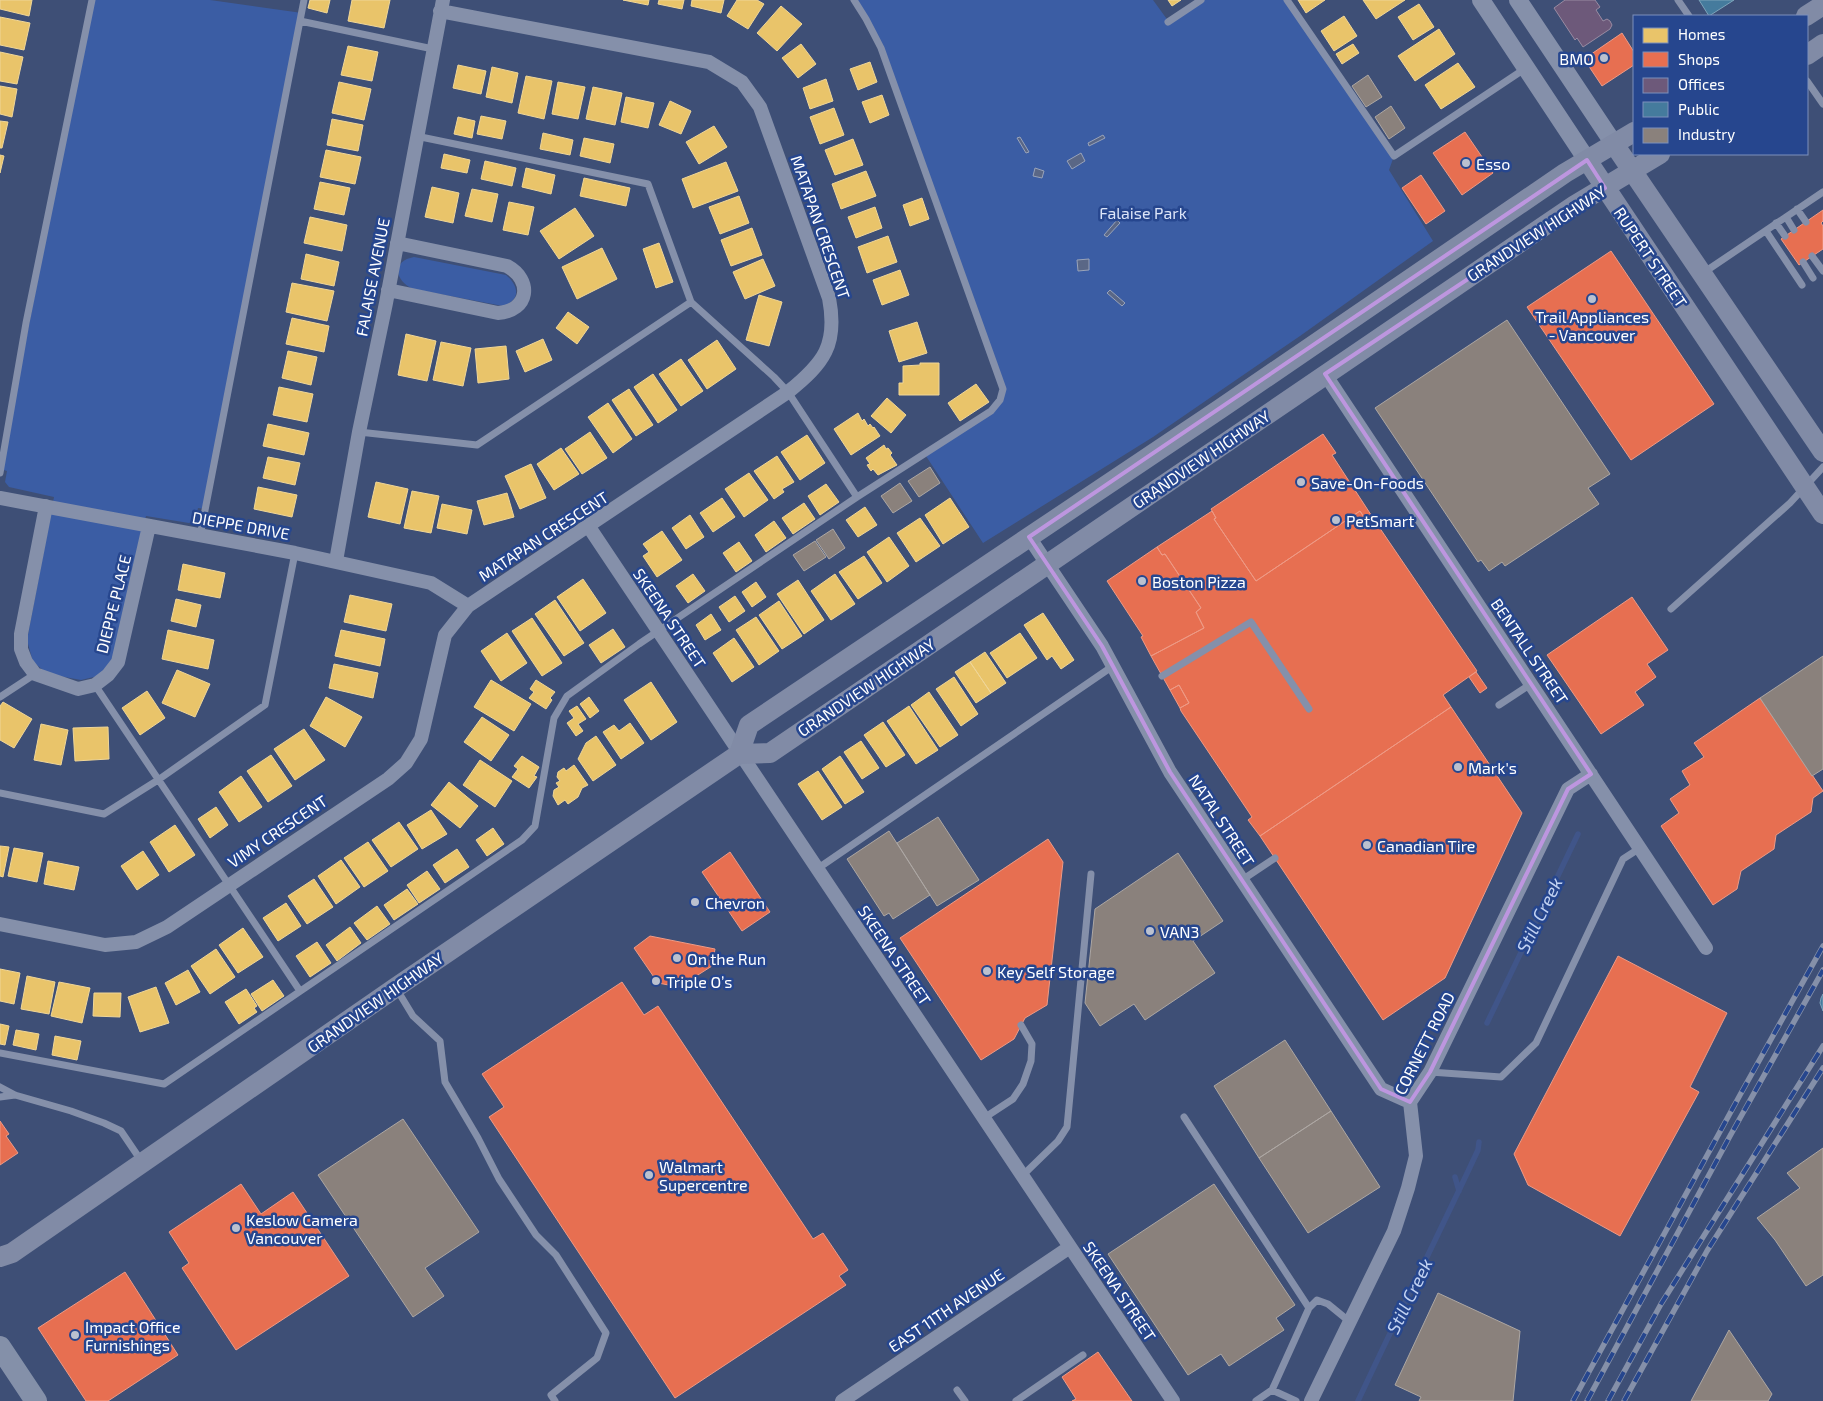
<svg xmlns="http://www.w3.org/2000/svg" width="1823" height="1401" font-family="'Exo 2',sans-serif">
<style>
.green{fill:#3b5da4}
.homes{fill:#e9c46a;stroke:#f0d697}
.shops{fill:#e76f51;stroke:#ee9a85}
.offices{fill:#6d597a;stroke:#998ba2}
.public{fill:#457b9d;stroke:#7da3ba}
.industry{fill:#8a817c;stroke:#ada7a3}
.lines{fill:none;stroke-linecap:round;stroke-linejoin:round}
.stream{stroke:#405589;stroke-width:5.5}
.building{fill:#5a6786;stroke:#99a3b9}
.service{stroke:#8590aa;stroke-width:7}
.minor{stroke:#8590aa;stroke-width:14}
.tertiary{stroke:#8590aa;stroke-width:18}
.secondary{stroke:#818ba6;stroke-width:20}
.primary{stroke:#8490a9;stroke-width:22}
.rail-casing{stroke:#8590a9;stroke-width:5.5}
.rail{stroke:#26468e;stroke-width:4;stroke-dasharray:11;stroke-linecap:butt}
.marked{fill:none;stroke:#bd96df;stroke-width:4;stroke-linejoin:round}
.poi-dot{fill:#bbc1cf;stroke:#26468e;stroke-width:2}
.labels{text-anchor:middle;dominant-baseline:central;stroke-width:5;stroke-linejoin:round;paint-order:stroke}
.poi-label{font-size:16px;fill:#fff;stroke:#26468e;text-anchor:start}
.park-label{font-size:16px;fill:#dbe4f8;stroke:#26468e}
.street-label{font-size:16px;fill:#fff;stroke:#26468e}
.water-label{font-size:18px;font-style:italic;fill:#c2d2f2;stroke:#26468e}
</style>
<rect width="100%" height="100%" fill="#3e4f76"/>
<path class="green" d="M92,0H210L302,13L206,509L198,508L195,520L189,523L146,516L115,660L98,676L81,680L48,674L33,662L27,640L54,497L9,487L5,482L7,471L1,469Z
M854,0H1153L1169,22L1201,0H1287L1394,156L1389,170L1433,241L1300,336L1153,437L983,543L924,453L991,411L1003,389L881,48Z
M414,257L506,275C519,286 521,300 503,306L413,289C394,280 392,261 414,257Z"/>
<path class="homes" d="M0,0H32L29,16L0,9Z
M310,0H330L327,13L308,8Z
M352,0H390L384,28L348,21Z
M623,0H649L648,5Z
M659,0H684L682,9L658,4Z
M692,0H724L721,13L691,6Z
M737,0H757L764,4L748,29L727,16Z
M1168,0H1181L1172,6Z
M1298,0H1325L1306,13Z
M1363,0H1405L1376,19Z
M1419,4L1434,27L1413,40L1398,17Z
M781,6L802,24L777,51L757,33Z
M1344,16L1357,36L1334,51L1321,31Z
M0,17L30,23L24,50L0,45Z
M1439,29L1455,54L1415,81L1398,56Z
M801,44L816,64L798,78L782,58Z
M1353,44L1359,53L1342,64L1336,54Z
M348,46L378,52L372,81L341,75Z
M0,52L23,57L17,84L0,81Z
M870,62L877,82L858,90L850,69Z
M1458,63L1475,87L1441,109L1425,85Z
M458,65L486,71L481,94L453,88Z
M492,67L518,73L512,103L486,97Z
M526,76L552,81L544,119L518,113Z
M826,79L833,101L810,109L803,88Z
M339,82L371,89L364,120L332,113Z
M558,82L585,87L578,119L552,114Z
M0,86L17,89L12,117L0,114Z
M593,87L622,93L615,125L586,119Z
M882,95L889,115L870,123L862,102Z
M626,97L654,103L648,128L621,122Z
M670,101L691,111L681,134L659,125Z
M834,108L844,135L820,144L810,117Z
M481,116L506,121L502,139L477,134Z
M458,117L475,121L472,138L454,134Z
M332,119L363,125L358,151L327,145Z
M0,121L8,122L2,148H0Z
M714,126L727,147L699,164L686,142Z
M543,133L573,140L570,155L540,149Z
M584,138L614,144L610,163L580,156Z
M853,139L863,165L835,175L825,150Z
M326,150L361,157L355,184L320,177Z
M444,154L470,160L467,173L441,168Z
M0,155L4,156L0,173Z
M485,161L516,168L512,186L481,179Z
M726,162L738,191L693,208L682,179Z
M526,168L555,175L551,194L522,187Z
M866,171L876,196L841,209L832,184Z
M584,178L630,188L626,206L580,196Z
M320,182L350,188L344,215L314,209Z
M432,187L459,193L453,223L425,217Z
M472,189L498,194L492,222L465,216Z
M739,196L749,223L720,234L709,207Z
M922,198L929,219L910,226L903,205Z
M509,202L534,207L528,235L503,230Z
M875,207L882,228L856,238L848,217Z
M575,208L594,236L559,259L540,231Z
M310,217L347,225L342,251L304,243Z
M752,228L762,255L731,266L721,240Z
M888,236L897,262L867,273L858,247Z
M659,243L673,282L656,288L643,249Z
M602,248L617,279L577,299L562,267Z
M306,254L339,262L334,286L301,279Z
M763,259L775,286L745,299L733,272Z
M900,270L909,295L882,305L873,280Z
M292,283L334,291L327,321L286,312Z
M759,295L782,302L769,346L746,340Z
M568,312L589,327L577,344L556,328Z
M292,318L329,326L324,352L286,344Z
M917,322L927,353L899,362L889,331Z
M406,334L436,341L427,381L398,375Z
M543,339L552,360L525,372L516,351Z
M717,340L736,369L707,389L688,360Z
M441,342L471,348L463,386L433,380Z
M506,346L509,379L478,383L475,349Z
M288,351L317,357L311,385L282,378Z
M681,359L703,391L681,406L659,374Z
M920,363H939V395H899V383H903V366L920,365Z
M653,374L677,410L658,423L634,387Z
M976,384L989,402L960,421L948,403Z
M279,387L313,394L307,422L273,415Z
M629,389L653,425L636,436L612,400Z
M887,398L906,415L891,433L871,416Z
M608,403L632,439L613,453L588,417Z
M858,413L862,421L864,419L868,426L870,424L873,428L874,427L880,436L851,455L834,429Z
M268,424L309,433L304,455L263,446Z
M590,432L607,458L582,474L565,449Z
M807,435L825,463L800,480L781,452Z
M884,445L886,449L888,448L892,453L890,455L897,465L878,475L873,469L871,471L867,465L870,464L866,458Z
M561,448L579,474L554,490L537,464Z
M777,456L794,482L782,489L784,492L774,499L754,471Z
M268,457L300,463L295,485L263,478Z
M531,464L546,498L520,509L505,476Z
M749,473L768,500L744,517L725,489Z
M376,482L408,489L400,524L368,517Z
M826,484L839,502L820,515L808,496Z
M258,487L297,495L292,517L254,509Z
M412,491L439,496L431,533L404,528Z
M507,493L514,517L484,525L477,501Z
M722,498L735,517L713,532L700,513Z
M950,498L969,527L943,544L925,515Z
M804,503L815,519L793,534L782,518Z
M442,504L472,510L467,534L437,528Z
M865,507L877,525L858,537L846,520Z
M690,515L704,537L686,549L672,528Z
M920,518L940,546L916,562L897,533Z
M774,521L786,538L766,552L755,535Z
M662,531L682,560L657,577L643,556L649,552L643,544Z
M889,537L909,566L887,582L867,552Z
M739,542L752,561L736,572L723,553Z
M864,556L882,583L858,599L839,572Z
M183,564L225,573L220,598L178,590Z
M693,574L705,591L688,603L676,586Z
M835,574L855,604L831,620L811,591Z
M583,579L606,613L580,631L557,597Z
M798,580L824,620L804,634L777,594Z
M756,582L766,597L752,607L742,592Z
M350,595L392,604L386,631L344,622Z
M735,596L745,611L729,622L719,607Z
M176,599L201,605L196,627L171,621Z
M555,600L584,643L564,656L535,614Z
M779,601L802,636L782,649L759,615Z
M1043,613L1074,660L1061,669L1052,656L1047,660L1024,625Z
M711,614L721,630L705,640L696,625Z
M756,617L779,651L759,665L736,630Z
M532,618L562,663L542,676L512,631Z
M613,629L625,647L601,663L589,645Z
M168,630L214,640L208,669L162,659Z
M341,630L385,639L380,666L335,656Z
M507,633L527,663L501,681L481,651Z
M1020,633L1037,658L1007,678L990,653Z
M734,638L754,667L732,682L713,653Z
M985,652L1006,683L991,693L970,662Z
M970,662L991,693L976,703L955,672Z
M334,664L378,673L373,698L329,688Z
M177,670L210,684L195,717L162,703Z
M954,677L978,714L961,726L936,689Z
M491,680L531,704L514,731L474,707Z
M536,680L555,692L550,698L552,700L546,709L529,698L534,692L530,689Z
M651,682L677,722L651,740L624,700Z
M147,691L165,718L140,735L122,708Z
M929,692L958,735L940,747L911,705Z
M326,697L362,717L345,747L310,726Z
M589,697L599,711L590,718L580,704Z
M3,702L32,719L14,748L0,740V706Z
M577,706L586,719L578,724L583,731L576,736L567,723L574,718L569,711Z
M909,706L938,750L916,764L887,721Z
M482,717L509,735L491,761L464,742Z
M883,722L905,755L886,767L864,735Z
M630,723L644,743L621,759L603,732L614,725L619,731Z
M41,724L68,730L61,765L34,760Z
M108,727L109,759L75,761L73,728Z
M304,729L325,760L295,780L274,749Z
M596,736L616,765L593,781L578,759L586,743Z
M861,741L879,768L862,779L844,752Z
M271,755L292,786L268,802L247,771Z
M522,756L539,767L534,776L537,777L529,788L512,777L518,769L514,766Z
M840,756L864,792L845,804L822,769Z
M480,760L512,781L495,807L463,785Z
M574,765L588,785L582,788L578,797L568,804L565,800L558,805L553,796L554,790L559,787L556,783L560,781L557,777L558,772L564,768L566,771Z
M818,771L842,807L822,820L798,784Z
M241,776L262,807L239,822L219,792Z
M449,782L478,806L460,828L431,805Z
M216,807L228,825L210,838L198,819Z
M431,810L447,834L422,849L407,825Z
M399,822L418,849L391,867L372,840Z
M175,825L195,855L169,872L150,842Z
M493,828L504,844L487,856L476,840Z
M368,842L388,871L364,887L344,858Z
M0,846L9,847L3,877L0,876Z
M14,848L43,853L37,882L8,876Z
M457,849L469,867L445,883L433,865Z
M143,851L159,875L137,890L121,866Z
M341,860L360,887L336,904L318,876Z
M48,861L79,867L74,890L44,884Z
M427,871L440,889L419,903L407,885Z
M314,879L333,907L307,924L288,896Z
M407,889L418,904L394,920L384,905Z
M286,903L301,926L278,941L263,918Z
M377,906L390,924L367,940L354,923Z
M350,927L361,943L337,961L326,945Z
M243,928L263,957L238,973L219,945Z
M317,942L331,963L310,977L296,956Z
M216,949L235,977L210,994L191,966Z
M0,969L20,973L14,1004L0,1001Z
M188,970L200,992L176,1005L165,983Z
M27,976L55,982L49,1014L21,1009Z
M273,980L284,996L262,1011L251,994Z
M59,982L90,988L82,1023L51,1016Z
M156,987L169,1023L140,1032L128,997Z
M246,989L257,1006L254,1008L257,1012L239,1024L225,1002Z
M94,993H121L120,1017L93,1016Z
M0,1024L9,1026L5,1045L0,1044Z
M16,1030L39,1034L36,1050L13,1045Z
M55,1036L81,1041L77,1060L52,1055Z"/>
<path class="shops" d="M1622,33L1634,52V65L1602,86L1584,59Z
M1465,132L1493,173L1462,195L1433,153Z
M1421,175L1445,211L1426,224L1402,188Z
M1823,210V221L1821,223L1823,226V249L1799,265L1781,239Z
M1611,251L1714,404L1631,460L1527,307Z
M1323,434L1336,453L1332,455L1377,524L1371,528L1360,511L1256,581L1214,519L1216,518L1211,509Z
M1212,511L1216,518L1214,519L1256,581L1360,511L1371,528L1377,524L1477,671L1443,695L1451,707L1260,836L1248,820L1252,817L1181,711L1180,708L1189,703L1179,685L1170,690L1151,656L1204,628L1196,612L1201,608L1165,554L1162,555L1157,547Z
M1157,547L1162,555L1165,554L1201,608L1196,612L1204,628L1151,656L1141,637L1143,636L1107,581Z
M1632,597L1668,650L1647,664L1656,677L1635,692L1644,705L1601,734L1547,655Z
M1476,672L1487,688L1480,693L1469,677Z
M1179,685L1189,703L1180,708L1170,690Z
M1760,698L1823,791L1813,798L1811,812L1776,835L1774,849L1741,871L1737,889L1713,905L1661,826L1679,813L1670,799L1690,785L1682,771L1704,757L1694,743Z
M1451,707L1522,813L1445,978L1383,1020L1260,836Z
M1048,839L1063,862L1047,1005L1025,1018L1014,1039L981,1060L900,938Z
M730,852L770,912L742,931L702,872Z
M650,936L715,949L712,966L679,987L658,983L634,948Z
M1618,956L1727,1013L1690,1087L1699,1092L1620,1236L1528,1185L1514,1154Z
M622,982L644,1015L658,1006L813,1239L823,1233L848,1270L839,1276L846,1285L675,1398L489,1117L504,1107L482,1074Z
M0,1121L9,1134L6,1136L18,1153L0,1165Z
M241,1184L261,1214L293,1192L349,1276L236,1350L182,1268L189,1263L169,1232Z
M125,1272L178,1355L108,1401H86L38,1328Z
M1098,1352L1132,1401H1072L1076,1399L1062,1377Z"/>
<path class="offices" d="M1565,0H1595L1600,7L1596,10L1603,21L1607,19L1610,21L1612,25L1610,29L1583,47L1577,38L1575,40L1554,8Z"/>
<path class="public" d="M1699,0H1734L1709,16Z
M1823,994V1011L1820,1003L1821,998Z"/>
<path class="industry" d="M1368,75L1382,97L1366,107L1352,86Z
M1391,106L1405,128L1389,139L1375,117Z
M1507,320L1610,474L1588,488L1599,504L1505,566L1502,562L1489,571L1481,560L1478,562L1375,408Z
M930,467L940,483L919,497L908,481Z
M900,483L912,501L893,513L881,496Z
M833,529L845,548L829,559L816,540Z
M815,541L826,557L804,571L793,555Z
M1823,656V769L1812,776L1760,698Z
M938,817L979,880L937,906L897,843Z
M889,831L930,895L893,919L889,913L884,916L847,859Z
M1178,853L1223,921L1193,941L1215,973L1145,1020L1134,1004L1100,1026L1085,1003L1095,909Z
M1285,1040L1331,1111L1259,1158L1214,1086Z
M1331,1111L1380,1187L1308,1233L1259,1158Z
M403,1119L479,1232L425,1268L444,1296L413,1317L318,1175Z
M1823,1148V1275L1806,1286L1775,1240L1757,1218L1800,1188L1787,1173Z
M1214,1184L1295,1305L1276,1318L1284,1330L1229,1366L1221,1354L1188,1375L1108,1254Z
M1438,1293L1520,1331L1513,1401H1419L1421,1397L1395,1385Z
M1729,1330L1772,1394L1768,1401H1691Z"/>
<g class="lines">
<path class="stream" d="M1487,1023L1578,834
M1455,1177L1459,1191
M1358,1401C1397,1317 1439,1234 1478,1150L1479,1142"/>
</g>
<path class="building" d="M1103,135L1105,138L1089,146L1088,143Z
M1020,137L1029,152L1026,153L1017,138Z
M1081,153L1085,161L1072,169L1067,161Z
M1035,168L1044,171L1042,178L1033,176Z
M1117,220L1120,223L1107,237L1104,235Z
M1089,259V270L1078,271L1077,260Z
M1110,290L1125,303L1122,306L1107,293Z"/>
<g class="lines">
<path class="service" d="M1287,0L1394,156L1526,68
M1678,0L1689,16
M300,21L433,49
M1168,22L1201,0
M1807,81L1823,104
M416,136L648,184L691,302L774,377L788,392L857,497
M1797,209L1806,222
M1786,217L1794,230
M1776,223L1785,236
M1766,231L1802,285
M1812,256L1823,271
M1803,262L1813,278
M1703,273L1823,192
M359,432L477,445L691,302
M0,473L26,323L92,0
M200,536L304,0
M1671,609L1790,503L1823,467
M1162,676L1251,622L1309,709
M95,685L300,991
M0,697L35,674
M1499,705L1531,684
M0,793L104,814L158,780L265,705L295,553
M817,869L1113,666
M1242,880L1275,858
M396,988L413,1016L440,1041L445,1082L478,1138L499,1179L536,1235L556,1255L606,1333L597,1358L551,1395L555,1401
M0,1053L164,1084L522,840L535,826L554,718L567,696L639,644L857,497L991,411L1000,400L1003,389L881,48L866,19L854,0
M1430,1072L1501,1077L1536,1043L1623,859L1640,848
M0,1087L15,1095L71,1111L104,1123L121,1131L142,1162
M0,1097L15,1095
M1184,1117L1309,1308
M984,1118L1013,1099L1023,1084L1031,1061L1032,1044L1021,1025
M1022,1176L1058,1141L1067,1127L1091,874
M957,1390L965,1401
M1272,1390L1296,1401
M1016,1401L1083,1355
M1256,1401L1272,1390L1309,1308L1317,1300L1328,1304L1350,1322"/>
<path class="minor" d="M388,290L498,313C529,311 533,280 507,266L397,243
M1325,374L1706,948
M0,498L295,553L431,583L468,606
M46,506L21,634V649L26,662L35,674L78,689L95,685L108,675L118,662L149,526
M589,527L1173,1401
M1029,537L1102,646L1170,772L1381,1089L1410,1102
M336,561L359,432L386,303L443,0
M0,924L105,945L136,942L167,927L388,779L406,763L421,739L445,635L468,606L788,392C824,363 838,345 829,298L760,107L742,82L709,62L440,11
M842,1401L1070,1247
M1311,1401L1394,1231L1408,1188L1416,1156L1410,1102L1430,1072L1568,789L1591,774"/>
<path class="tertiary" d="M1481,0L1587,160
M1518,0L1614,144"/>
<path class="secondary" d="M1806,16L1823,5
M1807,55L1823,44
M1614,144L1823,452
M1587,160L1823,514
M739,754L749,725L1220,409L1565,173L1634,132
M0,1257L12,1253L395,988L739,754L770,753L1575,205L1660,154"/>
<path class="primary" d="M0,1347L36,1401"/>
<g class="rail-casing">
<path id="rail" d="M1573,1401L1740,1095L1823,946
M1587,1401L1730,1136L1823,970
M1608,1401L1661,1304L1823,1046
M1624,1401L1707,1251L1823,1068"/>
</g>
<use href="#rail" class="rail"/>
</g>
<path class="marked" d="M1587,160L1605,188L1325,374L1591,774L1568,789L1430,1072L1410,1102L1381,1089L1170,772L1102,646L1029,537Z"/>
<g class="poi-dot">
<circle cx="1604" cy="58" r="5"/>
<circle cx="1466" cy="163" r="5"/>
<circle cx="1592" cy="299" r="5"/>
<circle cx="1301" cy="482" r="5"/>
<circle cx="1336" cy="520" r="5"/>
<circle cx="1142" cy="581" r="5"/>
<circle cx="1458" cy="767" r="5"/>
<circle cx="1367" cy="845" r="5"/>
<circle cx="695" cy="902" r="5"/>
<circle cx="1150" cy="931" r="5"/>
<circle cx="677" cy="958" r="5"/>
<circle cx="987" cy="971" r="5"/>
<circle cx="656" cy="981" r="5"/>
<circle cx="649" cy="1175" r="5"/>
<circle cx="236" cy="1228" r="5"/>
<circle cx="75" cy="1335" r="5"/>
</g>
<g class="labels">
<g class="poi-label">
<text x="1594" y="58" text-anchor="end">BMO</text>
<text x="1476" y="163">Esso</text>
<text x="1592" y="316" text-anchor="middle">Trail Appliances<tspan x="1592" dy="18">- Vancouver</tspan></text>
<text x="1311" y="482">Save-On-Foods</text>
<text x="1346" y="520">PetSmart</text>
<text x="1152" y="581">Boston Pizza</text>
<text x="1468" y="767">Mark's</text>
<text x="1377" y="845">Canadian Tire</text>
<text x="705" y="902">Chevron</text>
<text x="1160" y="931">VAN3</text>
<text x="687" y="958">On the Run</text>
<text x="997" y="971">Key Self Storage</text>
<text x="666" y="981">Triple O’s</text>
<text x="659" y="1166">Walmart<tspan x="659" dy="18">Supercentre</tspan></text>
<text x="246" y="1219">Keslow Camera<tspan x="246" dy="18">Vancouver</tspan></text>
<text x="85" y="1326">Impact Office<tspan x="85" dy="18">Furnishings</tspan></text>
</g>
<g class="park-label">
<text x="1143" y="212">Falaise Park</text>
</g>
<g class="street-label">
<text transform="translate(821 227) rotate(71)">MATAPAN CRESCENT</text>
<text transform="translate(1536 233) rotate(-33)">GRANDVIEW HIGHWAY</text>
<text transform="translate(1651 257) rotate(56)">RUPERT STREET</text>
<text transform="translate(372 277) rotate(-79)">FALAISE AVENUE</text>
<text transform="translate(1201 459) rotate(-34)">GRANDVIEW HIGHWAY</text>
<text transform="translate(241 525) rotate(10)">DIEPPE DRIVE</text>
<text transform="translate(543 536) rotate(-33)">MATAPAN CRESCENT</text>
<text transform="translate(113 604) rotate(-76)">DIEPPE PLACE</text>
<text transform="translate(670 618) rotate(56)">SKEENA STREET</text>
<text transform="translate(1530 651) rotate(56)">BENTALL STREET</text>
<text transform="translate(866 687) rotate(-34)">GRANDVIEW HIGHWAY</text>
<text transform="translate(1222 820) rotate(57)">NATAL STREET</text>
<text transform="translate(277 831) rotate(-34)">VIMY CRESCENT</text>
<text transform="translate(895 955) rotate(56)">SKEENA STREET</text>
<text transform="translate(375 1002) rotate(-35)">GRANDVIEW HIGHWAY</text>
<text transform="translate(1424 1043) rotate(-63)">CORNETT ROAD</text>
<text transform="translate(1120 1291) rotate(56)">SKEENA STREET</text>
<text transform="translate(946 1310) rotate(-34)">EAST 11TH AVENUE</text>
</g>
<g class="water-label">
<text transform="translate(1539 915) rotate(-64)">Still Creek</text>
<text transform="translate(1409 1296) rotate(-64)">Still Creek</text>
</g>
</g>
<rect x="1633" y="15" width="175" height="140" fill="#26468e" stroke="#7d90bb"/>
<rect x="1643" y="28" width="25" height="15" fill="#e9c46a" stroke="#7d90bb"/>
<text x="1678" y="40" font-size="15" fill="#ffffff">Homes</text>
<rect x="1643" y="52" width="25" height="15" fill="#e76f51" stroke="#7d90bb"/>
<text x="1678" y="65" font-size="15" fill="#ffffff">Shops</text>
<rect x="1643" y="78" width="25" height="15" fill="#6d597a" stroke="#7d90bb"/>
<text x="1678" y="90" font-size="15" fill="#ffffff">Offices</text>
<rect x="1643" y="102" width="25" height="15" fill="#457b9d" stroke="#7d90bb"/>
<text x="1678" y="115" font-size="15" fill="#ffffff">Public</text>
<rect x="1643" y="128" width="25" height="15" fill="#8a817c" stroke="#7d90bb"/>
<text x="1678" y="140" font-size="15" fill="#ffffff">Industry</text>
</svg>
